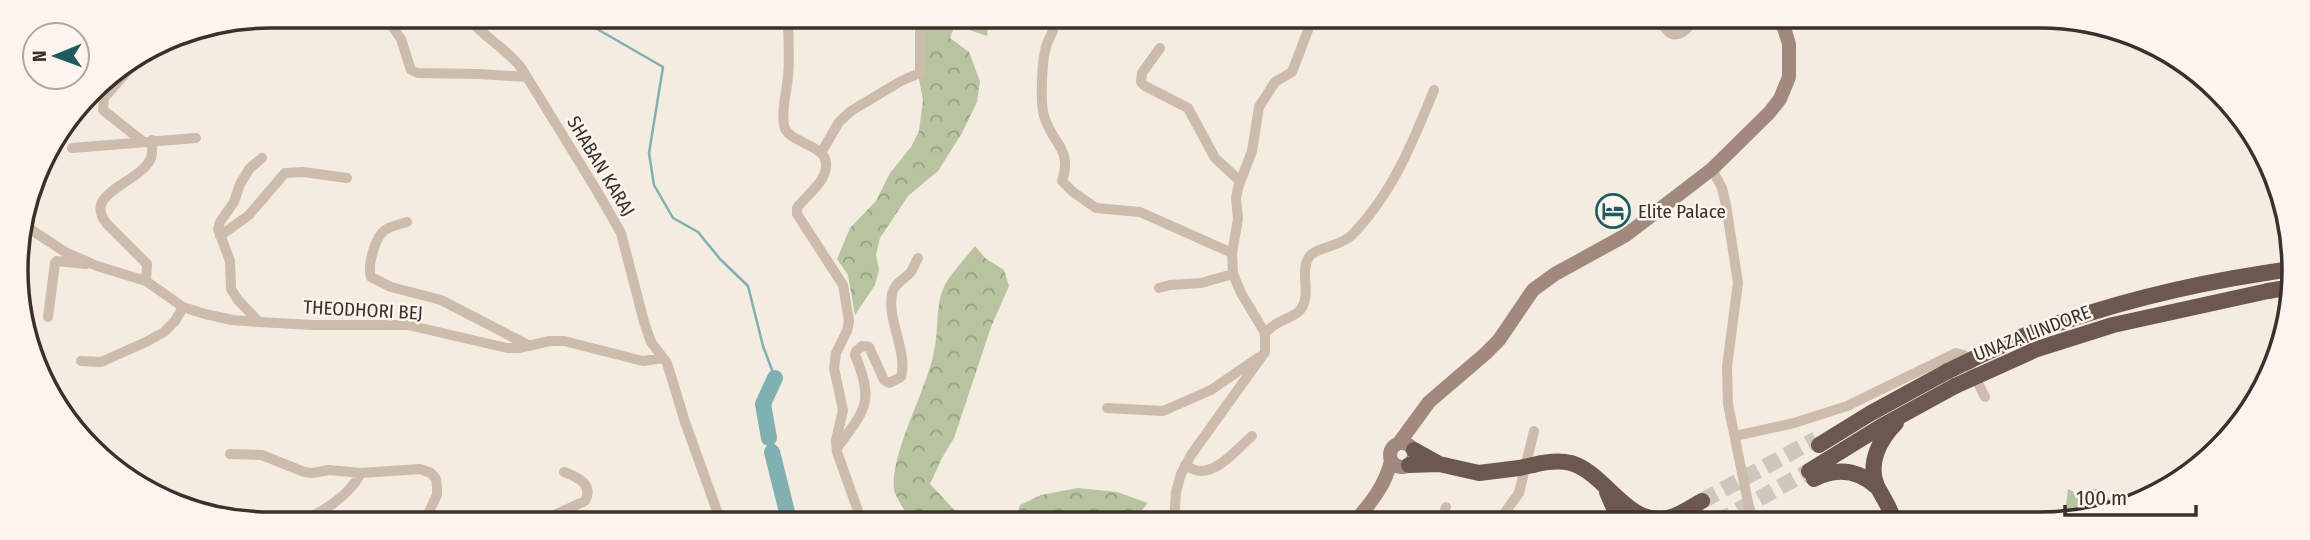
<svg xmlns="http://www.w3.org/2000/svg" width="2310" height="540" font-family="'Fira Sans Condensed',sans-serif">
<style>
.forest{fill:url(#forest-crowns)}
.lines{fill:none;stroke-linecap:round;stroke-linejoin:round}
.stream{stroke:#7fb0b2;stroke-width:2.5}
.river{stroke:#7fb0b2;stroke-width:16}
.trunk-tunnel{stroke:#cfc6bd;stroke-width:16;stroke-dasharray:16 8;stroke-linecap:butt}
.minor{stroke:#cdbbac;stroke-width:10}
.secondary{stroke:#a18a7d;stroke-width:14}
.trunk{stroke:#6c584f;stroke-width:16}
.trunk-bridge{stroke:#6c584f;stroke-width:16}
.labels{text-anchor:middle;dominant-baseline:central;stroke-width:5;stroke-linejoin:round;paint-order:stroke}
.street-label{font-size:19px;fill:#3b302b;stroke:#fbf5ee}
.poi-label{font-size:19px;fill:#3b302b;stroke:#fbf5ee;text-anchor:start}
.rim{fill:none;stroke:#3b302b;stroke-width:3.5}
</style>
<defs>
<pattern id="forest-crowns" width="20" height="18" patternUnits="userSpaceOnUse" patternTransform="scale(1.75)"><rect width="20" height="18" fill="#b8c4a0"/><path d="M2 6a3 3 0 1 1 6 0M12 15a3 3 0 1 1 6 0" fill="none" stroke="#97a083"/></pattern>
</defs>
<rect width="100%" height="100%" fill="#f4ebe1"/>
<path class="forest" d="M916,17H989L987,36L955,25L950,38L969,52L980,81L977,102L962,133L938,171L908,196L880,238L876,255L879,270L875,285L855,315L848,275L837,259L850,228L876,201L890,173L911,147L919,131L923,100L917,69Z
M975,246L985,258L1004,270L1009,286L991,327L954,438L942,458L930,484L961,517L972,522H910C907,513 894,494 894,490C890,453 926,392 934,352C939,331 935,309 943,289C948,276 966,258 975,246Z
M1078,488L1117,492L1148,503L1132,522H1015L1020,505L1041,495Z
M2068,489L2082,496L2089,489H2097L2109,498L2107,507L2125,506L2073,522H2064Z"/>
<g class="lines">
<path class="stream" d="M569,17L585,22L663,67L649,153L654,185L673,218L698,232L720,259L748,286L763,346L775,378"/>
<path class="river" d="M769,438L763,404L775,378
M772,452L788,516L794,522"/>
<path class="trunk-tunnel" d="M1702,501L1816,439
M1717,522L1809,471"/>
<path class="minor" d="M385,16L401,39L411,70L418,73L479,74L527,77
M467,16C482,37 507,48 522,69L597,191L621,233L644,322L651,342L667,363L685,422L721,522
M788,16C788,36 790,57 788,76C787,92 781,110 784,125C788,147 837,142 824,175C820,186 804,198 797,208V214L843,285L849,321L847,331L836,353L834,368L843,410L836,440L837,452L862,522
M1660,17C1669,43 1683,37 1695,18
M1053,31C1050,37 1046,44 1045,51C1042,64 1040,104 1044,116C1052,144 1073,148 1062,181L1073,192L1096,208L1140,212L1232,253
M1160,48L1142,73L1141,82L1145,86L1188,108L1215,158L1240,181
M142,141L103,110L104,98L139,58L157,47L183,41L204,29
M72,148L196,138
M821,153L839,122L851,111L901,81L920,73V17
M1712,169L1722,188L1726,205L1738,283L1727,366L1728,404L1752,522
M407,222C400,224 391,226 385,230C375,237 367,266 371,277L391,287L441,300L530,346
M24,225L65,252L97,266L146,281L183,307L205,314L232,320L259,322L313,325H408L507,348H519L550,341H564L643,361L663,358
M220,236L249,215L285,173L303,172L347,178
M146,281L147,264L107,224C81,192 140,184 151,158C153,152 152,146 152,140
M1159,288L1170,285L1201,283L1233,274
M48,317L55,263L57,261L86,264
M259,322L238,300L231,289L230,261L218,229L220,222L234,202L240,184L250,168L262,158
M1265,333C1269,329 1273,325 1278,323C1285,318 1295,317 1301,309C1312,293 1299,272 1309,257C1316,247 1340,247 1352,235C1392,194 1413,142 1434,90
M81,361L101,362L146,342L164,332L175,321L183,307
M1107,408L1163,411L1211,390L1259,357
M1735,436L1794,423L1847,406L1956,353L1964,355L1985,397
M837,448C865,410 875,402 855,355L856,351L862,346L869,347L884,380L889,383L901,377C908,352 887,321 892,294C894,284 903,280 910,273C913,269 915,263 918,258
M230,454L262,455L304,472L313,473L329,470L361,473L420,469L431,473L436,479L437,487V495L424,522
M1185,465C1190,468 1195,471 1201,471C1220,471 1239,447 1252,436
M298,522C322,513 349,496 361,473
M539,522L585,501C594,485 578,477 564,472
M1174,522L1176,492L1181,474L1191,455L1265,352V333L1241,293L1233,274L1232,253L1238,219L1236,198L1238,188L1252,151L1259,107L1275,82L1292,72L1313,17
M1442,522L1446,507
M1498,522L1519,493L1534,431"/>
<path class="secondary" d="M1390 455a12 12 0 1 1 24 0a12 12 0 1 1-24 0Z
M1399,443L1429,402L1485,354L1499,340L1533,290L1555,274L1626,235L1712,169L1769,113L1780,99L1789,77V44L1781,18
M1354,522C1371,503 1385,486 1391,461"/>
<path class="trunk" d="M2265,273L2290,269
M2268,291L2291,287
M1819,445L1871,413L1948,371
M1439,464L1479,473L1519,468
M1409,465L1439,464L1414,450
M1533,465C1545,462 1558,460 1571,463C1606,473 1627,527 1668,518C1680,515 1691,507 1702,501
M1809,471L1882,426L1955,386
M1814,479C1837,467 1858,470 1877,487
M1607,492L1616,513L1617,522
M1894,522C1891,508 1883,498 1877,486C1867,463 1880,439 1896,423"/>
<path class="trunk-bridge" d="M1948,371C1975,358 2003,344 2031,333C2106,305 2186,285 2265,273
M1955,386L2037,349L2113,325L2268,291
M1519,468L1533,465"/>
</g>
<defs>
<g id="hotel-ring" transform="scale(1.75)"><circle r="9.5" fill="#fbf5ee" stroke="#1f5a5e" stroke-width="1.5"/><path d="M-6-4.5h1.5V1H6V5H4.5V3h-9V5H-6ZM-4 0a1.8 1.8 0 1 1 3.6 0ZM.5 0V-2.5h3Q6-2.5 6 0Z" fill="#1f5a5e"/></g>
</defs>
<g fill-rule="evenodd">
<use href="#hotel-ring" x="1613" y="211"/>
</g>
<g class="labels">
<g class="street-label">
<text transform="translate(601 166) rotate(59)">SHABAN KARAJ</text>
<text transform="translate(363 310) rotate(3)">THEODHORI BEJ</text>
<text transform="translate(2032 333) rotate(-21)">UNAZA LINDORE</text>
</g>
<g class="poi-label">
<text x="1638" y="211">Elite Palace</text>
</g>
</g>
<path d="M0 0H2310V540H0ZM270 28H2040A242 242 0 0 1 2282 270V270A242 242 0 0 1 2040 512H270A242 242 0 0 1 28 270V270A242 242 0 0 1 270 28Z" fill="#fbf5ee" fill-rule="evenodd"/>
<path class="rim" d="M270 28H2040A242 242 0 0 1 2282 270V270A242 242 0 0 1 2040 512H270A242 242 0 0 1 28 270V270A242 242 0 0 1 270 28Z"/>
<g transform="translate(56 56) rotate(269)"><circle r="33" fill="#fbf5ee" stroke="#aea6a0" stroke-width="2"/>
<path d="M0-5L12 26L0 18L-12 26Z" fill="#1f5a5e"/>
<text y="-10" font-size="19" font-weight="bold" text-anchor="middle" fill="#3b302b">N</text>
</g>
<path d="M2065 505v10h131v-10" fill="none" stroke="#3b302b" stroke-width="3.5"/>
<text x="2076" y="505" font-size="21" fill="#3b302b" stroke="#fbf5ee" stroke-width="5" paint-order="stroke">100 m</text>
</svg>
